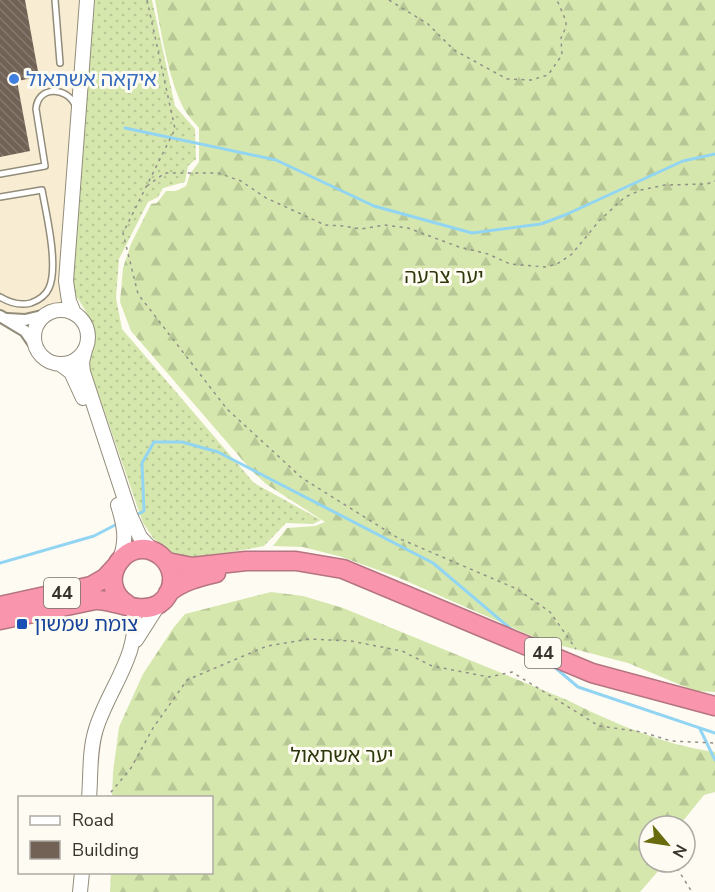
<svg xmlns="http://www.w3.org/2000/svg" width="715" height="892" font-family="'Nunito Sans','Noto Sans Hebrew',sans-serif">
<style>
.built{fill:#f8edd2}
.grass{fill:url(#grass-dots)}
.forest{fill:url(#forest-firs)}
.lines{fill:none;stroke-linecap:round;stroke-linejoin:round}
.stream{stroke:#92d5f3;stroke-width:3}
.building{fill:url(#building-back-hatch)}
.lane-casing{stroke:#928c7a;stroke-width:8}
.street-casing{stroke:#928c7a;stroke-width:14}
.secondary-casing{stroke:#928c7a;stroke-width:16}
.highway-casing{stroke:#b57481;stroke-width:21}
.path{stroke:#928f88;stroke-width:1.5;stroke-dasharray:3 4.5;stroke-linecap:butt}
.lane{stroke:#fff;stroke-width:5}
.street{stroke:#fff;stroke-width:10}
.secondary{stroke:#fff;stroke-width:14}
.highway{stroke:#f996ae;stroke-width:18}
.shop-dot{fill:#3f7fe0;stroke:#fefbf3;stroke-width:2}
.transit-dot{fill:#1a4fb4;stroke:#fefbf3;stroke-width:2}
.labels{text-anchor:middle;dominant-baseline:central;stroke-width:6;stroke-linejoin:round;paint-order:stroke}
.shield{fill:#fefbf3;stroke:#737068;stroke-width:1.5}
.shield-label{font-size:18px;font-weight:bold;fill:#37342d}
.shop-label{font-size:20px;fill:#366cbe;stroke:#fefbf3;text-anchor:start}
.park-label{font-size:20px;fill:#2c370b;stroke:#fefbf3}
.transit-label{font-size:20px;fill:#164399;stroke:#fefbf3;text-anchor:start}
</style>
<defs>
<pattern id="grass-dots" width="8" height="8" patternUnits="userSpaceOnUse" patternTransform="scale(1.5)"><rect width="8" height="8" fill="#d5e7ad"/><path d="M2 2h.1M6 6h.1" fill="none" stroke="#b7c795" stroke-width="1.8" stroke-linecap="round"/></pattern>
<pattern id="forest-firs" width="22" height="20" patternUnits="userSpaceOnUse" patternTransform="scale(1.5)"><rect width="22" height="20" fill="#d5e7ad"/><path d="M5 1l3.5 6h-7zM16 11l3.5 6h-7z" fill="#b7c795"/></pattern>
<pattern id="building-back-hatch" width="6" height="6" patternUnits="userSpaceOnUse" patternTransform="scale(1.5)"><rect width="6" height="6" fill="#726256"/><path d="M-1 5l2 2M0 0l6 6M5-1l2 2" fill="none" stroke="#867a70"/></pattern>
</defs>
<rect width="100%" height="100%" fill="#fefbf3"/>
<path class="built" d="M0,0H92L71,279L61,303L52,316L29,326L0,320Z"/>
<path class="grass" d="M95,0H152L175,106L195,129L196,159L188,166L185,182L163,188L158,197L148,202L119,259L116,298L122,329L254,483L321,520L313,524L286,523L264,546L195,559L182,558L169,551L154,539L143,523L88,364C100,328 90,317 70,287Z"/>
<path class="forest" d="M155,0H715V692L695,691L628,663L543,641L397,577L342,557L303,547L273,546L287,528L315,526L325,522L266,484L251,470L131,331L120,302L123,268L131,244L151,204L157,203L166,191H176L186,186L190,174L199,162V128C194,122 188,116 184,109C169,81 161,32 155,0Z
M271,592L303,596L343,608L567,700C613,723 664,745 715,752V792L704,795L679,826H649V862H663L660,869L640,892H110L111,873L212,872V798L112,797L113,772L119,727L143,674L174,627L185,614Z"/>
<g class="lines">
<path class="stream" d="M125,128L276,160L374,206L472,233L541,224L565,215L683,161L715,154
M136,515L144,511L142,463L154,442H182L218,452L433,563L512,630
M0,563L94,536L119,523
M552,665L578,687L715,733
M700,729L715,760"/>
</g>
<path class="building" d="M0,0H25L39,77L17,81L30,151L0,157Z"/>
<g class="lines">
<g class="lane-casing">
<path id="lane" d="M55,0L60,63
M0,174L45,166L36,109C38,85 67,87 75,105
M0,197L42,190C46,213 59,266 49,288C46,295 39,300 31,303C20,306 10,303 0,297"/>
</g>
<g class="street-casing">
<path id="street" d="M0,316L25,331L34,344
M7,319L25,320L42,316"/>
</g>
<g class="secondary-casing">
<path id="secondary" d="M34 337a27 27 0 1 1 54 0a27 27 0 1 1-54 0Z
M74,313L69,301L66,281L87,0
M85,350L82,362L83,372L130,515L140,537L153,551
M60,364L71,372L83,398
M118,505C124,524 128,541 119,561
M136,640L159,604
M89,798C91,775 89,751 96,729C109,687 142,653 133,607
M80,892L82,872"/>
</g>
<g class="highway-casing">
<path id="highway" d="M167,562L192,567L246,561H296L343,569L592,673L715,706
M168,593C182,581 199,577 216,573
M0,606L91,586L105,578L117,565
M0,620L95,600C116,599 139,616 159,604C168,598 173,587 172,576C171,568 167,561 161,556C129,530 91,582 128,605"/>
</g>
<path class="path" d="M147,0L175,129L123,233L138,294L227,409L302,478L398,538L517,589L550,612L576,649
M389,0L428,24L454,50L507,79L531,80L548,75L562,55L561,38L566,27V21L557,0
M147,186L165,173H218L241,181L266,198L325,225L343,226L361,229L384,225L408,228L459,247L488,254L510,264L546,267L557,264L572,254L599,221L625,197L641,190L665,185L707,184L715,181
M106,798L131,768L153,728L187,680L267,646L309,639L351,641L402,651L432,666L489,677L512,672L599,726L642,732L671,741L715,743
M673,862L692,892"/>
<use href="#lane" class="lane"/>
<use href="#street" class="street"/>
<use href="#secondary" class="secondary"/>
<use href="#highway" class="highway"/>
</g>
<circle class="shop-dot" cx="14" cy="79" r="6"/>
<rect class="transit-dot" x="16" y="618" width="12" height="12" rx="3"/>
<g class="labels">
<g class="shield">
<rect x="44" y="578" width="36" height="30" rx="4.5"/>
<rect x="525" y="638" width="36" height="30" rx="4.5"/>
</g>
<g class="shield-label">
<text x="62" y="593">44</text>
<text x="543" y="653">44</text>
</g>
<g class="shop-label">
<text x="26" y="79">איקאה אשתאול</text>
</g>
<g class="park-label">
<text x="444" y="276">יער צרעה</text>
<text x="342" y="755">יער אשתאול</text>
</g>
<g class="transit-label">
<text x="34" y="624">צומת שמשון</text>
</g>
</g>
<rect x="18" y="796" width="195" height="78" fill="#fefbf3" stroke="#aeaba4" stroke-width="1.5"/>
<rect x="30" y="816" width="30" height="9" fill="#ffffff" stroke="#aeaba4" stroke-width="1.5"/>
<text x="72" y="826" font-size="18" fill="#37342d">Road</text>
<rect x="30" y="841" width="30" height="18" fill="#726256" stroke="#aeaba4" stroke-width="1.5"/>
<text x="72" y="856" font-size="18" fill="#37342d">Building</text>
<g transform="translate(667 844) rotate(119)"><circle r="28" fill="#fefbf3" stroke="#aeaba4" stroke-width="1.5"/>
<path d="M0-4.5L10 22L0 15L-10 22Z" fill="#686c0e"/>
<text y="-9" font-size="16" font-weight="bold" text-anchor="middle" fill="#37342d">N</text>
</g>
</svg>
